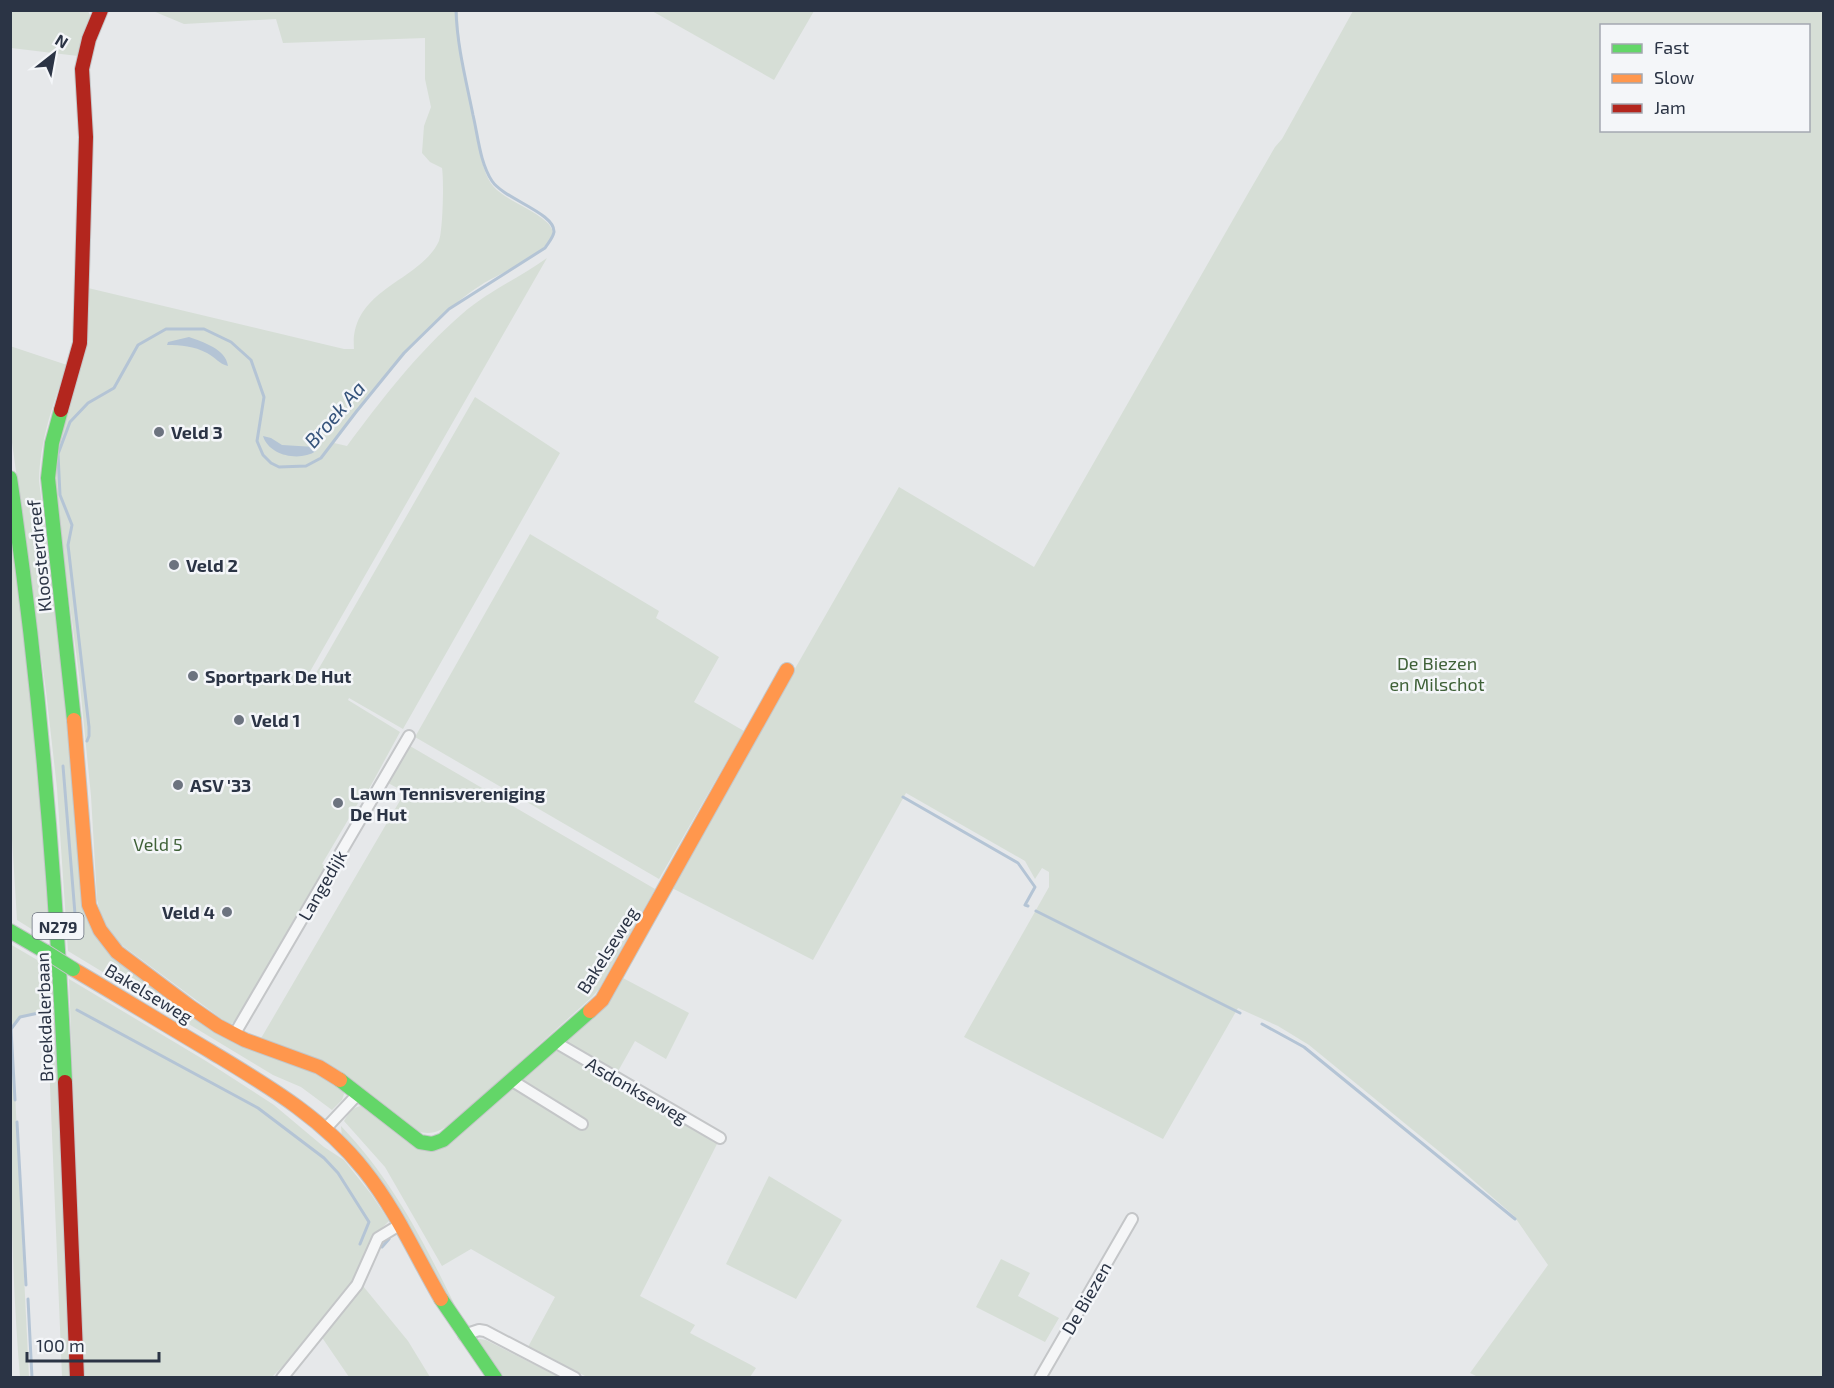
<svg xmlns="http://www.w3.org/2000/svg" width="1834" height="1388" font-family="'Exo 2',sans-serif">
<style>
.green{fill:#d6ded6;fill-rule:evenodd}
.water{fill:#b4c4d5}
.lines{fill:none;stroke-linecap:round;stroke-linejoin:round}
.stream{stroke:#b4c4d5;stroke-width:3}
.street-casing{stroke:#c4c6c8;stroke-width:14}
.fast-casing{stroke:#c4c6c8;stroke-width:16}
.slow-casing{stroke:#c4c6c8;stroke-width:16}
.jam-casing{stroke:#c4c6c8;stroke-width:16}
.street{stroke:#f5f6f7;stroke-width:10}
.fast{stroke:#63d668;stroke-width:14}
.slow{stroke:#ff974d;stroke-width:14}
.jam{stroke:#b3261e;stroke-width:14}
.fast-bridge-casing{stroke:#c4c6c8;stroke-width:16;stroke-linecap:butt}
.fast-bridge{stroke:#63d668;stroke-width:14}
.poi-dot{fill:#6c737f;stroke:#f4f6f9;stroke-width:2}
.labels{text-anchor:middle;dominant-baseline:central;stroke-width:5;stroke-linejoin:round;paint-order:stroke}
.shield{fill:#f4f6f9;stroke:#676e7b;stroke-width:1.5}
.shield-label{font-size:16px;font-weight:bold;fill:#2b3445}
.poi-label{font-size:18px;font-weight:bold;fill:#2b3445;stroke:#f4f6f9;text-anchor:start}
.street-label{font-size:18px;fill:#2b3445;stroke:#f4f6f9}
.park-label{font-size:18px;fill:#3f6138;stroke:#f4f6f9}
.water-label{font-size:20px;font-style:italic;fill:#34527a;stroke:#f4f6f9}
</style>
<rect width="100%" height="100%" fill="#e6e8ea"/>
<path class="green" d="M69,10V12L70,11H88L90,15L78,56L11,48L10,11Z
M446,10L458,12C458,49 467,84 475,120C479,141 480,169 493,186C507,203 549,214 553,232C546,258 502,271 481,285C444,309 417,341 388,374C370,397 351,419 334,443L347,446C381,400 418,352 462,314C487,292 519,278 547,258L308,675L313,678L322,663L475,397L560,453L403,729L349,698L348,700L400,732L364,798H361L322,864L325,866L235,1021L230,1025L115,940C105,927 100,915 97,899L91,796L79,675L54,481L56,445L88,288L344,349H354C349,289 420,282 439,241C443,232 444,179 442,168L430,162L422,153L424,126L431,107L425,79V38L283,43L276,19L184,24L153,11Z
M652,11H814L774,80Z
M1353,11H1823V1377H1478L1470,1373L1548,1265L1514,1216L1457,1166L1309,1045L1278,1026L1238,1008L1163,1139L964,1037L1049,887V872L1042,868L1035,879L1025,861L906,793L813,960L670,887L899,487L1034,567L1250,190L1275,147L1282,139ZM1602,26H1808V130H1602Z
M10,346L67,365C53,404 40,440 39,481L74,745L86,919L212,1027L308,1068L341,1087L344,1094L342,1100L332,1110L301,1087L273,1075L68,951L57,788L46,691L11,435Z
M10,517L22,598L54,943L17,920L10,806Z
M530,534L659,611L656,618L719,657L694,702L744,731L659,879L415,737Z
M410,746L655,889L599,989L592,997L453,1122C441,1131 431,1136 417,1131L260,1040L405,792L388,783Z
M10,944L56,971L71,1377H62L47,1013C28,1013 20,1013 12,1031L29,1377H20C8,1233 10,1089 10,944Z
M621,977L689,1013L666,1059L635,1041L617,1073L564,1041Z
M69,979L206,1061L274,1105L324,1147L344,1160L371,1194L389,1221L377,1233L349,1287L299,1350L272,1377H84Z
M557,1048L717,1144L640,1296L695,1325L690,1333L751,1365L756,1368L750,1377H587L528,1347L555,1297L471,1249L442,1266L385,1167L344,1121C349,1112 354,1105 365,1106L424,1149Z
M341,1126C396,1183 430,1254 464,1324L342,1138Z
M769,1176L842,1220L796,1299L726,1264Z
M1001,1259L1030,1273L1018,1296L1059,1318L1045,1342L976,1307Z
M363,1286L408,1341L430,1377H349L321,1336Z
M480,1339L486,1340L559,1377H501L475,1340Z"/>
<path class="water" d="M189,337C203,342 226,349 228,366C219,364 215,357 207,353C194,346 181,345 167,345L168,342Z
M263,436L271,438L282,445L315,447L316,451C300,462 269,456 263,436Z"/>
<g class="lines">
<path class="stream" d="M87,741L89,736V727L68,545L72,525L60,495L58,454L70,422L88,403L114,388L138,345L166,329H204L231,342L251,360L264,397L257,441L263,455L271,463L279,467L306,466L321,458L356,412L404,353L449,309L545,248C548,243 553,238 554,232C555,213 504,199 492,181C480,163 478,136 473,115C466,80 457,46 456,10
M63,766L75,914
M903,797L1018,863L1035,887L1025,905L1028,906
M1036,911L1240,1013
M77,1010L258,1108L324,1158L338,1173L369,1222L360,1244
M1262,1024L1304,1047L1515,1219
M15,1100L11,1029L20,1017L48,1011
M17,1122L26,1285
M382,1247L389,1239
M28,1299L32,1378"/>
<g class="street-casing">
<path id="street" d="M234,1035L409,736
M555,1042L720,1138
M511,1080L582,1124
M326,1128L358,1094
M464,1335L479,1330L485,1331L575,1378
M282,1378L357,1285L378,1238L401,1224
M1040,1378L1132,1219"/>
</g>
<g class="fast-casing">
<path id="fast" d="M61,410L52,443L48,478L74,720
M10,478C40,679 56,879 65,1082
M10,931L46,952
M340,1080L420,1142L432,1144L443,1140L590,1011
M441,1299L495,1378"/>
</g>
<g class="slow-casing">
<path id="slow" d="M74,720L89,905L100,930L117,952L189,1006L218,1026L245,1040L319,1067L340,1080
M73,969C119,996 164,1024 210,1051C266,1085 322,1117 364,1170C396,1210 416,1256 441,1299
M590,1011L602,1000L787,670"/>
</g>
<g class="jam-casing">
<path id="jam" d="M61,410L80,343L86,137L82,69L89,39L101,10
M65,1082L77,1378"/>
</g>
<use href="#street" class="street"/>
<use href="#fast" class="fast"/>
<use href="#slow" class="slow"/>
<use href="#jam" class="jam"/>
<g class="fast-bridge-casing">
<path id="fast-bridge" d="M46,952L73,969"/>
</g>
<use href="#fast-bridge" class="fast-bridge"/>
</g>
<g class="poi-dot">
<circle cx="159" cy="432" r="6"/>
<circle cx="174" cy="565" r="6"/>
<circle cx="193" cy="676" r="6"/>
<circle cx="239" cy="720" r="6"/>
<circle cx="178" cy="785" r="6"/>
<circle cx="338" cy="803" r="6"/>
<circle cx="227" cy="912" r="6"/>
</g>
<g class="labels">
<rect class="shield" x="32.5" y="913" width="51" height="26" rx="4.5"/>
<g class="shield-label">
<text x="58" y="926">N279</text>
</g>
<g class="poi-label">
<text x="171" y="432">Veld 3</text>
<text x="186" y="565">Veld 2</text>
<text x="205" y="676">Sportpark De Hut</text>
<text x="251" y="720">Veld 1</text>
<text x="190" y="785">ASV '33</text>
<text x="350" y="793">Lawn Tennisvereniging<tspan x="350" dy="21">De Hut</tspan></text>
<text x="215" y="912" text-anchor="end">Veld 4</text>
</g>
<g class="street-label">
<text transform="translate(39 556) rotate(-96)">Kloosterdreef</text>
<text transform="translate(322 885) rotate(-60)">Langedijk</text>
<text transform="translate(607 950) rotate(-58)">Bakelseweg</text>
<text transform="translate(149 993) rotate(31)">Bakelseweg</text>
<text transform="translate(44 1017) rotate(-92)">Broekdalerbaan</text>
<text transform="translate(637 1090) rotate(30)">Asdonkseweg</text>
<text transform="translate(1086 1298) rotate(-60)">De Biezen</text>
</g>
<g class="park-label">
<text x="1437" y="663">De Biezen<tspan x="1437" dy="21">en Milschot</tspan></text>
<text x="158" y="844">Veld 5</text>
</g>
<g class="water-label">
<text transform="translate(334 414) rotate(-49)">Broek Aa</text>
</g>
</g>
<rect width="1834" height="1388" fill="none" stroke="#2b3445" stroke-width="24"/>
<rect x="1600" y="24" width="210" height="108" fill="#f4f6f9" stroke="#a4a8b1" stroke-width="1.5"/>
<rect x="1612" y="44" width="30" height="9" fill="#63d668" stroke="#a4a8b1" stroke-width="1.5"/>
<text x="1654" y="54" font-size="18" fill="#2b3445">Fast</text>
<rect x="1612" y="74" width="30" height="9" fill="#ff974d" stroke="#a4a8b1" stroke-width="1.5"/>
<text x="1654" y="84" font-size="18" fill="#2b3445">Slow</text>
<rect x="1612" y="104" width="30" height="9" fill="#b3261e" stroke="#a4a8b1" stroke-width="1.5"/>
<text x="1654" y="114" font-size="18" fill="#2b3445">Jam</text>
<g transform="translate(54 54) rotate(31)" stroke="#f4f6f9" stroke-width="4.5" paint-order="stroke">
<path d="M0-4.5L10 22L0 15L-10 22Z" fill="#2b3445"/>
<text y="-9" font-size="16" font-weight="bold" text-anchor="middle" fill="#2b3445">N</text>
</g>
<path d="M27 1352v9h132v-9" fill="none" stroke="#2b3445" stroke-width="3"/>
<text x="36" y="1352" font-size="18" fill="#2b3445" stroke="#f4f6f9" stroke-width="4.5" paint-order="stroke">100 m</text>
</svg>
